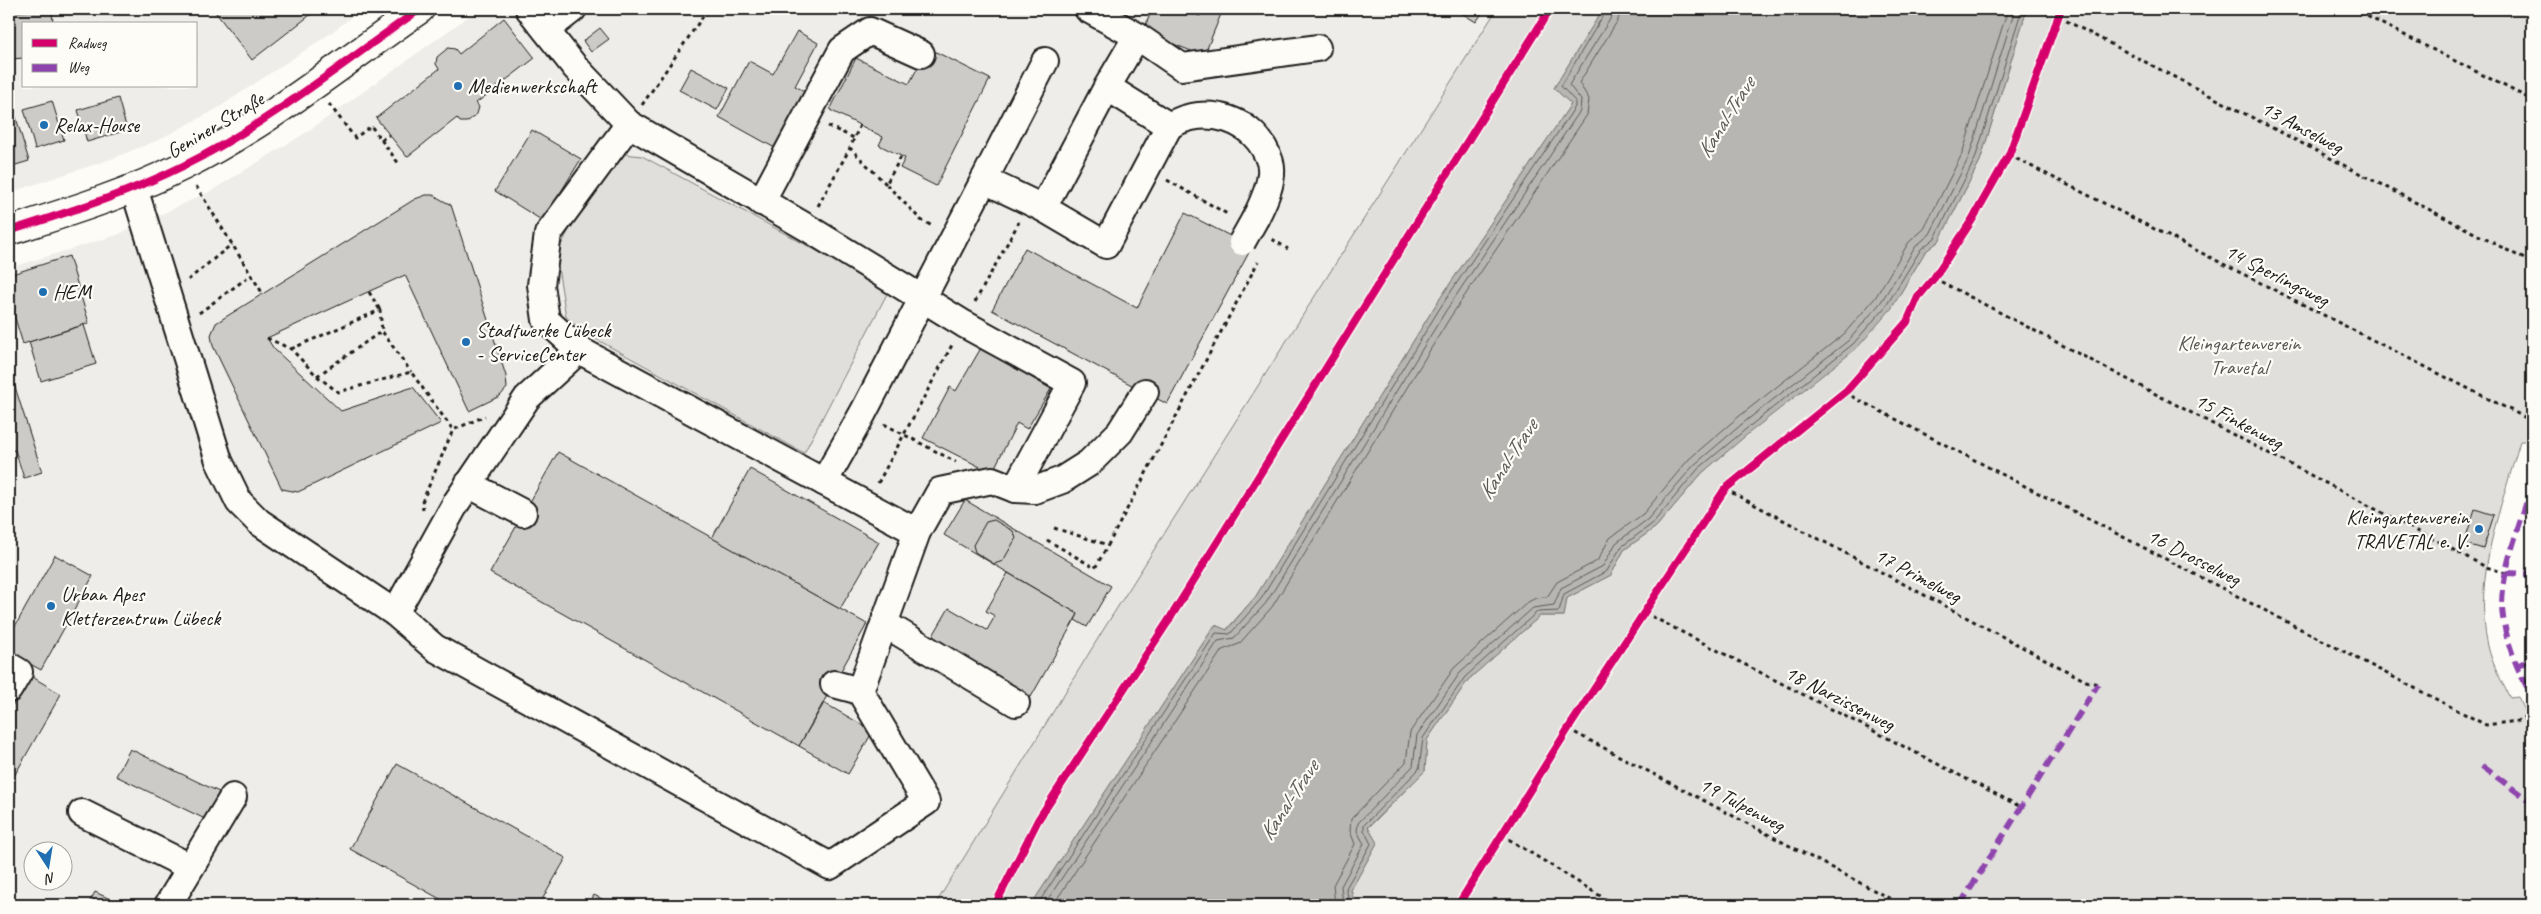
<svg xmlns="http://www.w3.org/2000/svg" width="2541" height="914" font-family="Caveat,sans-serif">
  <rect width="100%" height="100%" fill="#fdfcf7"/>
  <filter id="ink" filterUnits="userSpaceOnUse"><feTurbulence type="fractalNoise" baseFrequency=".02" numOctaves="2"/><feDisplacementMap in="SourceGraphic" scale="10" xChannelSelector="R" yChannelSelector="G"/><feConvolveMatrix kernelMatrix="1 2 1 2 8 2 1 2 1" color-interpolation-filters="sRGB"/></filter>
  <g filter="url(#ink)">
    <g fill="#eeede9" fill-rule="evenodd">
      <path d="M9 9H362L331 33 215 110 158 140 111 159 9 193ZM24 24H196V86H24Z"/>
      <path d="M479 9H1497L1105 627 935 905H9V268L117 235 211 191 307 132ZM32 852H62V882H32Z"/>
    </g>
    <g fill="#e0dfdb" stroke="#7e7e7c">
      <polygon points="1497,9 1603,9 1554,88 1571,104 1435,306 1256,596 1226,630 1215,625 1031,905 935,905 1105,627"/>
      <path d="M2027 9H2532V441H2520C2502 506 2472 577 2488 646 2492 664 2502 682 2510 698L2518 697 2532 723V905H1355L1351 890 1377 843 1368 828 1425 771 1427 740 1468 680 1540 616H1564L1567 598 1611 575 1624 550 1656 527 1702 473 1891 309 1925 252 1939 241 1980 161Z"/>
      <polygon points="625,154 642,156 889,290 804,453 585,333 566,317 556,255 587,195 616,157"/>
    </g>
    <polygon fill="#b7b6b2" stroke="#797876" points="1603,9 2027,9 1980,161 1939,241 1925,252 1891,309 1857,348 1749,433 1702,473 1656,527 1624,550 1611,575 1567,598 1564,616 1540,616 1468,680 1427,740 1425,771 1368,827 1377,843 1351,890 1355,905 1031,905 1215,625 1227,630 1256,596 1435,306 1571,104 1554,88"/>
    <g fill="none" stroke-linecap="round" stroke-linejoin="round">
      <g stroke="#5a5a58" stroke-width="1">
        <polyline points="1037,905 1216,633 1230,634 1261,599 1440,308 1575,107 1575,101 1561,86 1607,9"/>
        <polyline points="1044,905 1218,641 1234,638 1266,603 1445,312 1580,111 1581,100 1569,85 1612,16 1613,9"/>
        <polyline points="1053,905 1222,650 1239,644 1272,607 1451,316 1587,115 1589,99 1579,83 1618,20 1621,9"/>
        <polyline points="1335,905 1333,885 1355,844 1350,831 1351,819 1406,762 1410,732 1454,668 1528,602 1536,598 1547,597 1557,582 1597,561 1610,538 1643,514 1689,459 1737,418 1844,334 1875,298 1909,242 1924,229 1962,154 2008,9"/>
        <polyline points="1343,905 1341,886 1364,844 1357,831 1358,823 1413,766 1417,735 1460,673 1533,608 1554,605 1561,588 1603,566 1616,543 1648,519 1694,465 1742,424 1849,340 1881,302 1916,246 1930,234 1969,157 2015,9"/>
        <polyline points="1350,905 1346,888 1371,844 1364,830 1364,825 1419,769 1423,738 1465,677 1537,612 1559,611 1564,594 1607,571 1621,547 1652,524 1698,469 1746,429 1853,344 1886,306 1921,249 1935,238 1975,159 2022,9"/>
      </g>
    </g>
    <g fill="#cccbc8" stroke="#1c1c1c">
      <polygon points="52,9 53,24 24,24 24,58 12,59 12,12"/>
      <polygon points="213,9 318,9 252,60"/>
      <polygon points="1152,9 1181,9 1200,16 1203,9 1223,9 1204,56 1143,32"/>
      <polygon points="1455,9 1485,9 1476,22"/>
      <polygon points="504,18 535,58 476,103 479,107 477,114 467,122 460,122 457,118 407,157 376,118 439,69 436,64 437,57 448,48 455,49 459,54"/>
      <polygon points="600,28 609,39 591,52 583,41"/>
      <polygon points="797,31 818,43 795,86 806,92 775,148 719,117 749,61 773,74"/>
      <polygon points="928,48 990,79 936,186 900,168 905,158 879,145 883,137 830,110 856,58 909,84"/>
      <polygon points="691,68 729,88 717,110 679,90"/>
      <polygon points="9,94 29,161 9,167"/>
      <polygon points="118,98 127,130 87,142 78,110"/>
      <polygon points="52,101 64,140 35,149 24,109"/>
      <polygon points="532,130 581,159 543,221 495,191"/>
      <polygon points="426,195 433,195 451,205 506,376 507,388 500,396 469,411 405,275 267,338 274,349 341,411 413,387 441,423 298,492 282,489 213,346 211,335 216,323 415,199"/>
      <polygon points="1185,213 1252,247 1167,404 992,310 1025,248 1137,308"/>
      <polygon points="69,256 89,323 23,344 9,299 9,275"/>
      <polygon points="84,325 96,364 41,381 29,342"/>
      <polygon points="981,348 1051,389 1027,429 1017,423 992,473 923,438 950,387 956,391"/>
      <polygon points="9,368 42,472 24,478 15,450 9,452"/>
      <polygon points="558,452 867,624 799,746 490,573"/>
      <polygon points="750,469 879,542 840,609 712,538"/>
      <polygon points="965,500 1111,586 1087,627 1075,620 1078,614 944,535"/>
      <polygon points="2475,509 2494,515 2483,549 2464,543"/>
      <polygon points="994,520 1013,531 1016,538 1003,561 994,564 975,552 973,545 986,522"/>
      <polygon points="55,555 93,576 41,670 9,652 9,637"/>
      <polygon points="1008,573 1078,614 1031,697 931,639 949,608 987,630 995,616 986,611"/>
      <polygon points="29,675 61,694 9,785 9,711"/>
      <polygon points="824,703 873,731 848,774 799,746"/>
      <polygon points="130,749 219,792 205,819 116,776"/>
      <polygon points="397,764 566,858 539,905 451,905 350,849"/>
      <polygon points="95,892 123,905 88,905"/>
      <polygon points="594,895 614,905 588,905"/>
      <polygon points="318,898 330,905 313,905"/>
    </g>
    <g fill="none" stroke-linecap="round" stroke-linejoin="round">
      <g stroke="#1c1c1c" stroke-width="30">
        <g id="minor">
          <polyline points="529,9 575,67 629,124 806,227 964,324 1072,383 1015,489 992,480 940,491 917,532 824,482"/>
          <polyline points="1088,9 1137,36 1182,67 1317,48"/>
          <polyline points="546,30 573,9"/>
          <polyline points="1107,87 1169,126 1106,245 1043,208 1107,87 1137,36"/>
          <path d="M1169 126C1206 103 1257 119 1270 162 1275 179 1263 203 1256 217"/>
          <polyline points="134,188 219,461 239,502 259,522 395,613 435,648 830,866 926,802 860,691 834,684"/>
          <polyline points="761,202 842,50 870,31 921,54"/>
          <polyline points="1043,208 984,180 1045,61"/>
          <polyline points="579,350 824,482 863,413 984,180"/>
          <polyline points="468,484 523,513"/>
          <polyline points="1015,489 1035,490 1062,480 1089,463 1120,432 1145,392"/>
          <polyline points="395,613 456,503 527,398 579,350 546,320 541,285 548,234 629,124"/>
          <polyline points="885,624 1016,703"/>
          <polyline points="9,666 19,672 9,689"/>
          <polyline points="860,691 917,532"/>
          <polyline points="82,813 190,867"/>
          <polyline points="168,905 233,797"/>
        </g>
      </g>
      <g stroke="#1c1c1c" stroke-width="31">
        <path id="major" d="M9 231C68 212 127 194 183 166 266 125 344 62 420 9"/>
      </g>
      <g stroke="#1c1c1c" stroke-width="3" stroke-dasharray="4 4" stroke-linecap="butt">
        <polyline points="2353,9 2532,100"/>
        <polyline points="2059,17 2532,263"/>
        <polyline points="329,104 355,138 371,126 399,164"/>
        <polyline points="642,105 708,9"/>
        <polyline points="860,125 850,148 886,184"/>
        <polyline points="828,126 854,138"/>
        <polyline points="381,140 389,135"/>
        <polyline points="2009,155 2532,421"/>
        <polyline points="901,157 886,184 921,220 934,227"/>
        <polyline points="1167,180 1229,215"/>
        <polyline points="196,186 263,294"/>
        <polyline points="818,206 850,148"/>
        <polyline points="1272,239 1288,249"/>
        <polyline points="1934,278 2486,567 2506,573"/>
        <polyline points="188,280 232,244"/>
        <polyline points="369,292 380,310"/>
        <polyline points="975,302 1019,222"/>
        <polyline points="199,313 251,275"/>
        <polyline points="267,338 291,349 317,376 338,392 411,372 453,430 485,416"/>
        <polyline points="291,349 380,310 382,331"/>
        <polyline points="317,376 382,331 411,372"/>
        <polyline points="1847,390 1853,397 2486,725 2517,721 2532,713"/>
        <polyline points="884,424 956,462"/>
        <polyline points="878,483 952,345"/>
        <polyline points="1725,489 2086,681 2098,684"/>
        <polyline points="423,510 422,502 453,430"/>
        <polyline points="1054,528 1108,545 1258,262"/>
        <polyline points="1047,540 1095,568 1108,545"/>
        <polyline points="1645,613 2023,808"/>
        <polyline points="1568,729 1902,905"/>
        <polyline points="1502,835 1615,905"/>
      </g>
      <use href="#minor" stroke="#fdfcf7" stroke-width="26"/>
      <use href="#major" stroke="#fdfcf7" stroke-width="28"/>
      <g stroke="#1c1c1c" stroke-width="30" stroke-linecap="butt">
        <polyline id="minor-bridge" points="1242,242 1256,217"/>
      </g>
      <use href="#minor-bridge" stroke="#fdfcf7" stroke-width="26"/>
      <g stroke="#8e44ad" stroke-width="6" stroke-dasharray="12 6" stroke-linecap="butt">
        <path d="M2532 486C2521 522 2497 580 2503 617 2507 645 2518 671 2532 696"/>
        <polyline points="2506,573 2532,574"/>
        <polyline points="2516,666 2532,660"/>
        <polyline points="2482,766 2532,803"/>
        <polyline points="1960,905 2098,684"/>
      </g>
      <g stroke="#fdfcf7" stroke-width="11">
        <g id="cycleway">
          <path d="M9 231C68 212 127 194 183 166 266 125 344 62 420 9"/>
          <polyline points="995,905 1038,820 1167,623 1550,9"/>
          <polyline points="1458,905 1568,729 1725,489 1847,390 1907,322 1918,297 1934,278 1972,220 2009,155 2061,9"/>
        </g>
      </g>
      <use href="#cycleway" stroke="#d6006c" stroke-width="8"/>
    </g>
  </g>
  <g fill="#1f6fb2" stroke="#fdfcf7" stroke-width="2">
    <circle cx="458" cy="86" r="5"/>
    <circle cx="44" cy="125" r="5"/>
    <circle cx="43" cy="292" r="5"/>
    <circle cx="466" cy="342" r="5"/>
    <circle cx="2479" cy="529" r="5"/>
    <circle cx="51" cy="606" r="5"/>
  </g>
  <g text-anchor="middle" stroke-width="4.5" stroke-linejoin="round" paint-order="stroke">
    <g font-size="21" fill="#1c1c1c" stroke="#fdfcf7" text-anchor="start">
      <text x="468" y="93">Medienwerkschaft</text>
      <text x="54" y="132">Relax-House</text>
      <text x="53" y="299">HEM</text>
      <text x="476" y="337">Stadtwerke Lübeck<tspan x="476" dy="24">- ServiceCenter</tspan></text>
      <text x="2469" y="524" text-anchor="end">Kleingartenverein<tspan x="2469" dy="24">TRAVETAL e. V.</tspan></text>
      <text x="61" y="601">Urban Apes<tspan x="61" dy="24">Kletterzentrum Lübeck</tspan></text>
    </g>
    <g font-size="21" fill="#1c1c1c" stroke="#fdfcf7">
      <text transform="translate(215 125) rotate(-31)" y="7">Geniner Straße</text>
      <text transform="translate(2302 127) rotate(28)" y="7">13 Amselweg</text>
      <text transform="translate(2277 275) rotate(27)" y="7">14 Sperlingsweg</text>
      <text transform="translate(2239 421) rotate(28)" y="7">15 Finkenweg</text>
      <text transform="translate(2194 557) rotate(27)" y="7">16 Drosselweg</text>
      <text transform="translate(1918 575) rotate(28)" y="7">17 Primelweg</text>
      <text transform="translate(1840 698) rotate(27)" y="7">18 Narzissenweg</text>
      <text transform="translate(1742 804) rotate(28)" y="7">19 Tulpenweg</text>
    </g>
    <g font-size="21" fill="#575655" stroke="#fdfcf7">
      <text x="2239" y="350">Kleingartenverein<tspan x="2239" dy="24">Travetal</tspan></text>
    </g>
    <g font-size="22" font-style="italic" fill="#5a5a58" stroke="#fdfcf7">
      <text transform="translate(1725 117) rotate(-58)" y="8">Kanal-Trave</text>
      <text transform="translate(1507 459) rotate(-57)" y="8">Kanal-Trave</text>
      <text transform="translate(1288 800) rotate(-57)" y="8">Kanal-Trave</text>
    </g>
  </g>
  <rect width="2541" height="914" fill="none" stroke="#fdfcf7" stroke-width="30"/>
  <rect x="15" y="15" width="2511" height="884" fill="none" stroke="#1c1c1c" stroke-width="2" filter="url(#ink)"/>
  <rect x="22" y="22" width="175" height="65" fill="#fdfcf7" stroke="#a3a29f"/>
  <rect x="32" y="39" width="25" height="8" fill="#d6006c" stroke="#a3a29f"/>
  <text x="68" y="48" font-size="15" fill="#1c1c1c">Radweg</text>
  <rect x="32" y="64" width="25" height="8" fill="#8e44ad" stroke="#a3a29f"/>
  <text x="68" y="72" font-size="15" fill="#1c1c1c">Weg</text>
  <g transform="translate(48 866) rotate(168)"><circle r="24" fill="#fdfcf7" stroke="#a3a29f"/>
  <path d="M0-4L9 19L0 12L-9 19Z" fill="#1f6fb2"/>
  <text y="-8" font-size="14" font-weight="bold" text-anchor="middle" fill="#1c1c1c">N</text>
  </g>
</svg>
